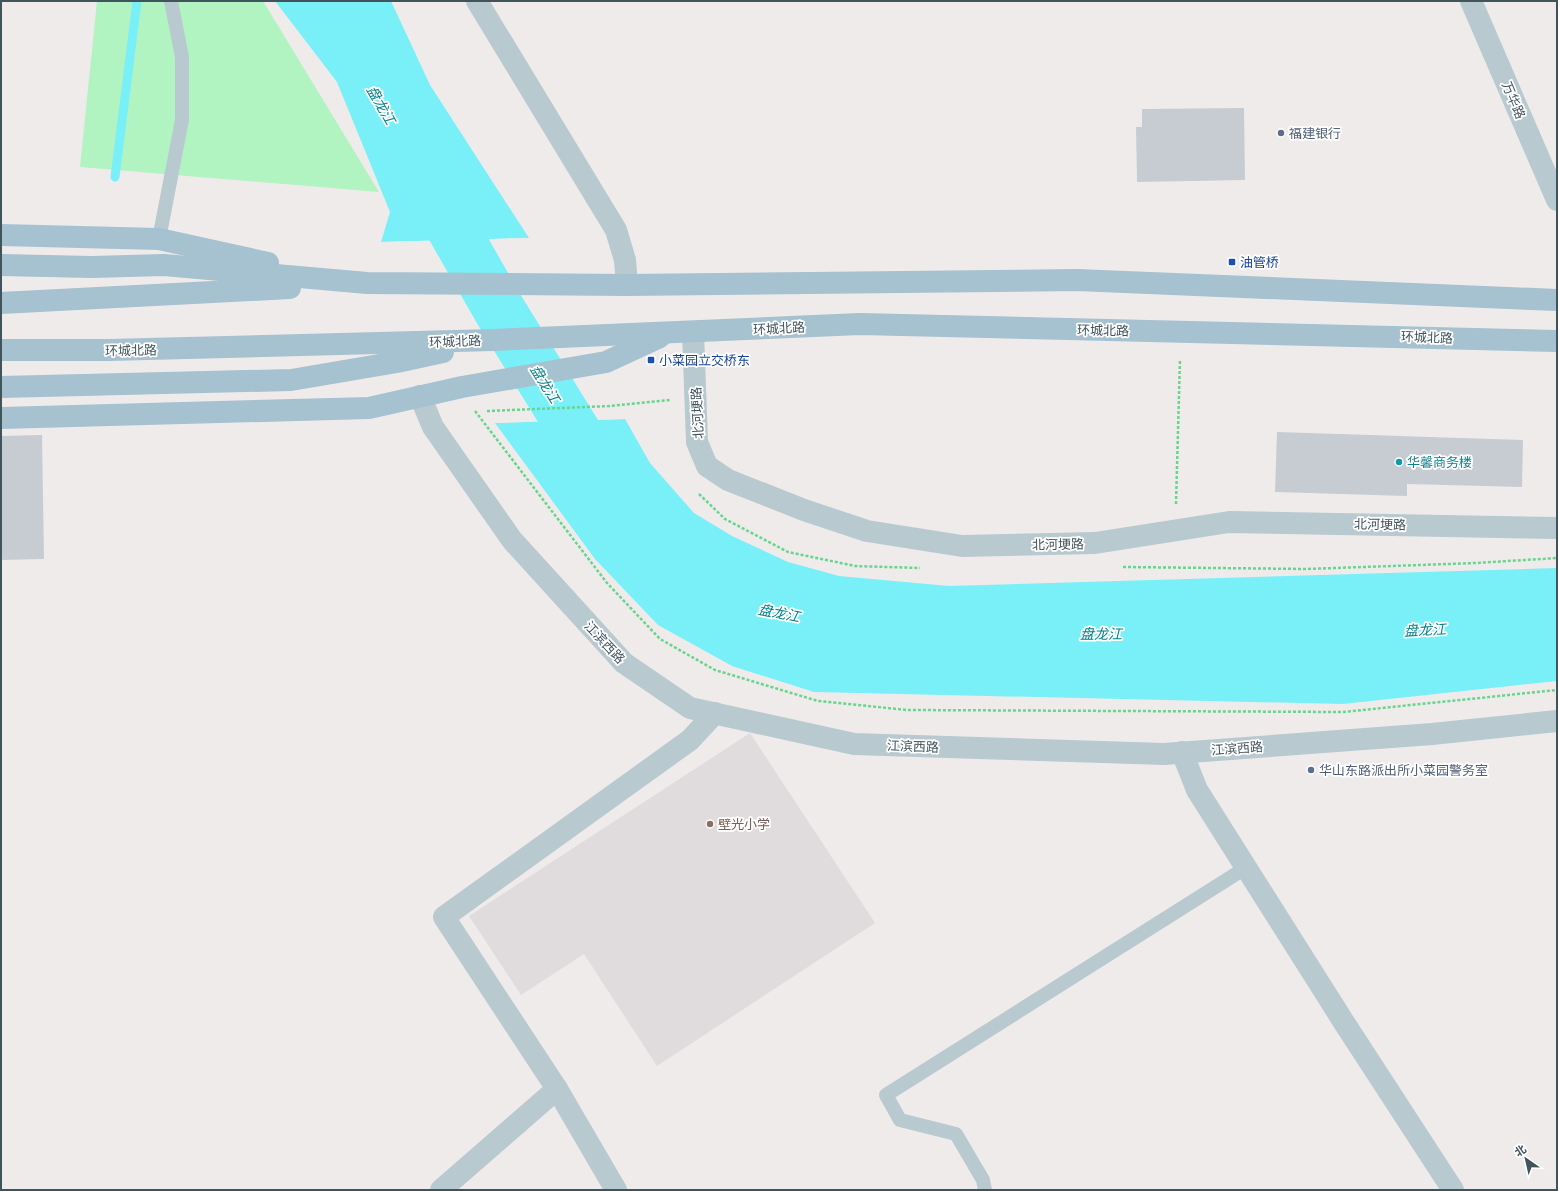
<svg xmlns="http://www.w3.org/2000/svg" width="1558" height="1191" font-family="'Exo 2','Noto Sans SC',sans-serif">
  <rect width="100%" height="100%" fill="#efebeb"/>
  <polygon fill="#e0dbdd" points="750,733 875,923 657,1066 584,954 521,995 469,916"/>
  <polygon fill="#b1f4c1" points="97,1 263,1 379,192 80,167"/>
  <g fill="#79f0f7">
    <polygon points="275,1 391,1 430,85 529,238 381,242 390,212 337,82"/>
    <polygon points="625,419 650,463 694,513 732,536 788,562 839,576 949,586 1557,568 1557,681 1343,704 814,692 732,666 658,625 595,559 495,423"/>
  </g>
  <g fill="#efebeb">
    <polygon points="529,238 530,240 382,244 381,242"/>
    <polygon points="624,417 625,419 495,423 494,421"/>
  </g>
  <g fill="none" stroke-linecap="round" stroke-linejoin="round">
    <polyline stroke="#79f0f7" stroke-width="9" points="115,177 137,1"/>
    <polyline stroke="#79f0f7" stroke-width="52" points="423,177 500,311 581,442 611,478"/>
  </g>
  <g fill="#c6ccd1">
    <polygon points="1244,108 1245,180 1137,182 1136,127 1142,127 1142,109"/>
    <polygon points="1277,432 1523,440 1522,487 1407,484 1407,496 1275,492"/>
    <polygon points="42,435 44,559 1,560 1,436"/>
  </g>
  <g fill="none" stroke-linecap="round" stroke-linejoin="round">
    <g stroke="#66d58d" stroke-width="2.5" stroke-dasharray="3 2" stroke-linecap="butt">
      <polyline points="475,411 607,583 660,639 715,670 818,701 907,710 1343,712 1557,690"/>
      <polyline points="487,411 610,406 670,400"/>
      <polyline points="699,494 725,519 788,552 855,566 920,568"/>
      <polyline points="1176,504 1180,359"/>
      <polyline points="1123,567 1307,569 1476,563 1557,558"/>
    </g>
    <g stroke="#b9c9d0" stroke-width="14">
      <polyline points="159,239 182,120 182,57 171,1"/>
      <polyline points="985,1190 983,1180 956,1134 900,1120 886,1095 1247,867"/>
    </g>
    <g stroke="#b9c9d0" stroke-width="22">
      <polyline points="477,1 616,230 625,260 627,285"/>
      <polyline points="693,332 697,442 707,466 728,480 804,510 867,531 962,546 1095,543 1229,522 1557,528"/>
      <polyline points="420,396 433,427 512,540 624,663 690,708 854,744 1164,754 1432,734 1557,721"/>
      <polyline points="1182,752 1197,790 1345,1024 1453,1190"/>
      <polyline points="441,1190 557,1089"/>
      <polyline points="616,1190 557,1089 444,917 690,740 715,713"/>
    </g>
    <polyline stroke="#b9c9d0" stroke-width="22" points="1471,1 1557,200"/>
    <g stroke="#a6c1cf" stroke-width="22">
      <polyline points="1,235 159,239 268,263"/>
      <polyline points="1,265 92,267 164,265 367,283 627,285 1077,280 1557,300"/>
      <polyline points="1,303 290,288"/>
      <polyline points="1,350 109,350 493,340 860,324 1557,341"/>
      <polyline points="1,387 291,380 397,362 443,352"/>
      <polyline points="1,418 369,408 462,387 606,362 660,337"/>
    </g>
  </g>
  <g fill="#5c6f8a" stroke="#fff" stroke-width="1.5">
    <circle cx="1281" cy="133" r="4"/>
    <circle cx="1311" cy="770" r="4"/>
  </g>
  <g fill="#1a4fb4" stroke="#fff" stroke-width="1.5">
    <rect x="1228" y="258" width="8" height="8" rx="2"/>
    <rect x="647" y="356" width="8" height="8" rx="2"/>
  </g>
  <circle fill="#0f9aa8" stroke="#fff" stroke-width="1.5" cx="1399" cy="462" r="4"/>
  <circle fill="#8d6e63" stroke="#fff" stroke-width="1.5" cx="710" cy="824" r="4"/>
  <g text-anchor="middle" stroke-width="3.5" stroke-linejoin="round" paint-order="stroke">
    <g font-size="13" fill="#41535b" stroke="#fff">
      <text transform="translate(1514 100) rotate(67)" y="5">万华路</text>
      <text transform="translate(779 328) rotate(-3)" y="5">环城北路</text>
      <text transform="translate(1103 330) rotate(1)" y="5">环城北路</text>
      <text transform="translate(1427 337) rotate(2)" y="5">环城北路</text>
      <text transform="translate(455 341) rotate(-2)" y="5">环城北路</text>
      <text transform="translate(131 350) rotate(-1)" y="5">环城北路</text>
      <text transform="translate(697 413) rotate(-93)" y="5">北河埂路</text>
      <text transform="translate(1380 524) rotate(1)" y="5">北河埂路</text>
      <text transform="translate(1058 544) rotate(-1)" y="5">北河埂路</text>
      <text transform="translate(605 642) rotate(47)" y="5">江滨西路</text>
      <text transform="translate(913 746) rotate(2)" y="5">江滨西路</text>
      <text transform="translate(1237 748) rotate(-4)" y="5">江滨西路</text>
    </g>
    <g font-size="13" fill="#4e5e75" stroke="#fff" text-anchor="start">
      <text x="1289" y="138">福建银行</text>
      <text x="1319" y="775">华山东路派出所小菜园警务室</text>
    </g>
    <g font-size="13" fill="#164399" stroke="#fff" text-anchor="start">
      <text x="1240" y="267">油管桥</text>
      <text x="659" y="365">小菜园立交桥东</text>
    </g>
    <g font-size="13" fill="#0d838f" stroke="#fff" text-anchor="start">
      <text x="1407" y="467">华馨商务楼</text>
    </g>
    <g font-size="13" fill="#785e54" stroke="#fff" text-anchor="start">
      <text x="718" y="829">壁光小学</text>
    </g>
    <g font-size="14" font-style="italic" fill="#048188" stroke="#fff">
      <text transform="translate(381 105) rotate(60)" y="5">盘龙江</text>
      <text transform="translate(545 384) rotate(58)" y="5">盘龙江</text>
      <text transform="translate(779 613) rotate(11)" y="5">盘龙江</text>
      <text transform="translate(1425 630) rotate(-3)" y="5">盘龙江</text>
      <text x="1101" y="639">盘龙江</text>
    </g>
  </g>
  <rect width="1558" height="1191" fill="none" stroke="#41535b" stroke-width="4"/>
  <g transform="translate(1526 1159) rotate(326)" stroke="#ffffff" stroke-width="3" paint-order="stroke">
  <path d="M0-3L7 15L0 10L-7 15Z" fill="#41535b"/>
  <text y="-6" font-size="11" font-weight="bold" text-anchor="middle" fill="#41535b">北</text>
  </g>
</svg>
